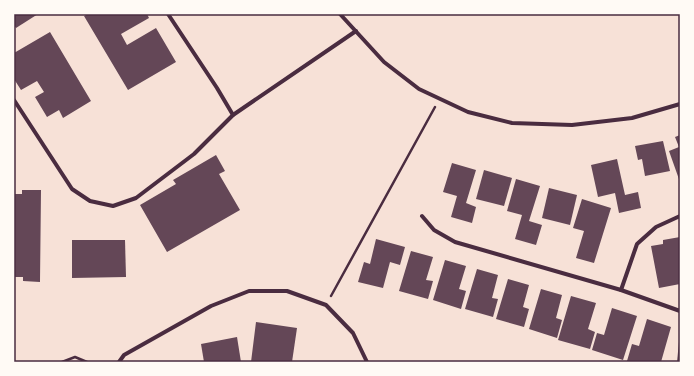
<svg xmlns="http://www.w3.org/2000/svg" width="694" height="376" font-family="'Golos Text',sans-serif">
  <rect width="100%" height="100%" fill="#f7e1d7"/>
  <g fill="#644757">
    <polygon points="14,14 38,14 16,28 14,25"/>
    <polygon points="88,14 147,14 149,18 121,34 127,45 156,28 176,62 128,90 84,16"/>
    <polygon points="50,32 91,101 63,118 59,110 47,117 35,97 44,92 37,81 21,90 14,79 14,53"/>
    <polygon points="680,135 680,182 669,151 679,147 675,137"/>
    <polygon points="663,141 670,171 645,176 642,159 638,160 635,146"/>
    <polygon points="216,155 225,171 219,174 240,210 167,252 140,205 176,184 173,180"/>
    <polygon points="617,159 625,195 638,192 641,208 619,213 615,193 598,197 591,165"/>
    <polygon points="452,163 476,170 466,203 476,207 472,223 451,217 457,196 443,192"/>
    <polygon points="484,170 512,178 504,206 476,199"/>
    <polygon points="516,179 540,186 529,221 542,225 536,245 515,239 522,215 507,211"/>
    <polygon points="549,188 577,195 570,225 542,218"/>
    <polygon points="22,190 41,190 40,282 23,281 23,277 14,277 14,194 22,194"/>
    <polygon points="582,199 611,208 594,263 576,258 584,231 573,228"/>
    <polygon points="680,237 680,284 659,288 651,246 663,244 663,240"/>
    <polygon points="376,239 405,247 400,265 390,262 383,288 358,282 364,262 370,264"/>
    <polygon points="72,240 125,240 126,277 72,278"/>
    <polygon points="411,251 433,257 426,280 433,281 428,299 399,291"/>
    <polygon points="445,260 466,266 459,289 466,291 461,309 433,300"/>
    <polygon points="477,269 498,275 492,298 498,299 493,317 465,309"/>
    <polygon points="508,279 529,285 523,307 529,309 524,327 496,319"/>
    <polygon points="541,289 562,295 556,318 562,320 557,338 529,329"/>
    <polygon points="571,296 596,303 588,329 595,332 590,349 558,340"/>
    <polygon points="612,308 637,316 623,360 592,350 597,333 604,335"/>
    <polygon points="647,319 671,327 661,362 627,361 632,344 639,346"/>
    <polygon points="256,322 297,328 292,362 251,362"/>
    <polygon points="237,337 241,362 204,362 201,344"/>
    <polygon points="679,342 680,342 680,362 677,362"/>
  </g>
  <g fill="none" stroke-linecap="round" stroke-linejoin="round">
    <g stroke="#4a2c40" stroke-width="2.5">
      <polyline points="331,296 435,107"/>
      <polyline points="62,362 75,357 87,362"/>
    </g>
    <g stroke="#4a2c40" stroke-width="4">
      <polyline points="168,14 217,88 233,115"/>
      <polyline points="340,14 384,62 419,89 468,112 512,123 572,125 632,118 680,104"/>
      <polyline points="14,100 72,189 90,201 113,206 136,198 194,154 233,115 356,31"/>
      <polyline points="422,216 434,230 455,242 621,290 680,311"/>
      <polyline points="621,290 637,244 656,227 680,216"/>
      <polyline points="119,362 124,355 211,306 249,291 287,291 326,305 353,333 367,362"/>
    </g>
  </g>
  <rect width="694" height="376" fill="none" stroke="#fffaf5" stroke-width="30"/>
  <rect x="15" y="15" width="664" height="346" fill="none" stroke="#4a2c40" stroke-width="1.5"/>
</svg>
